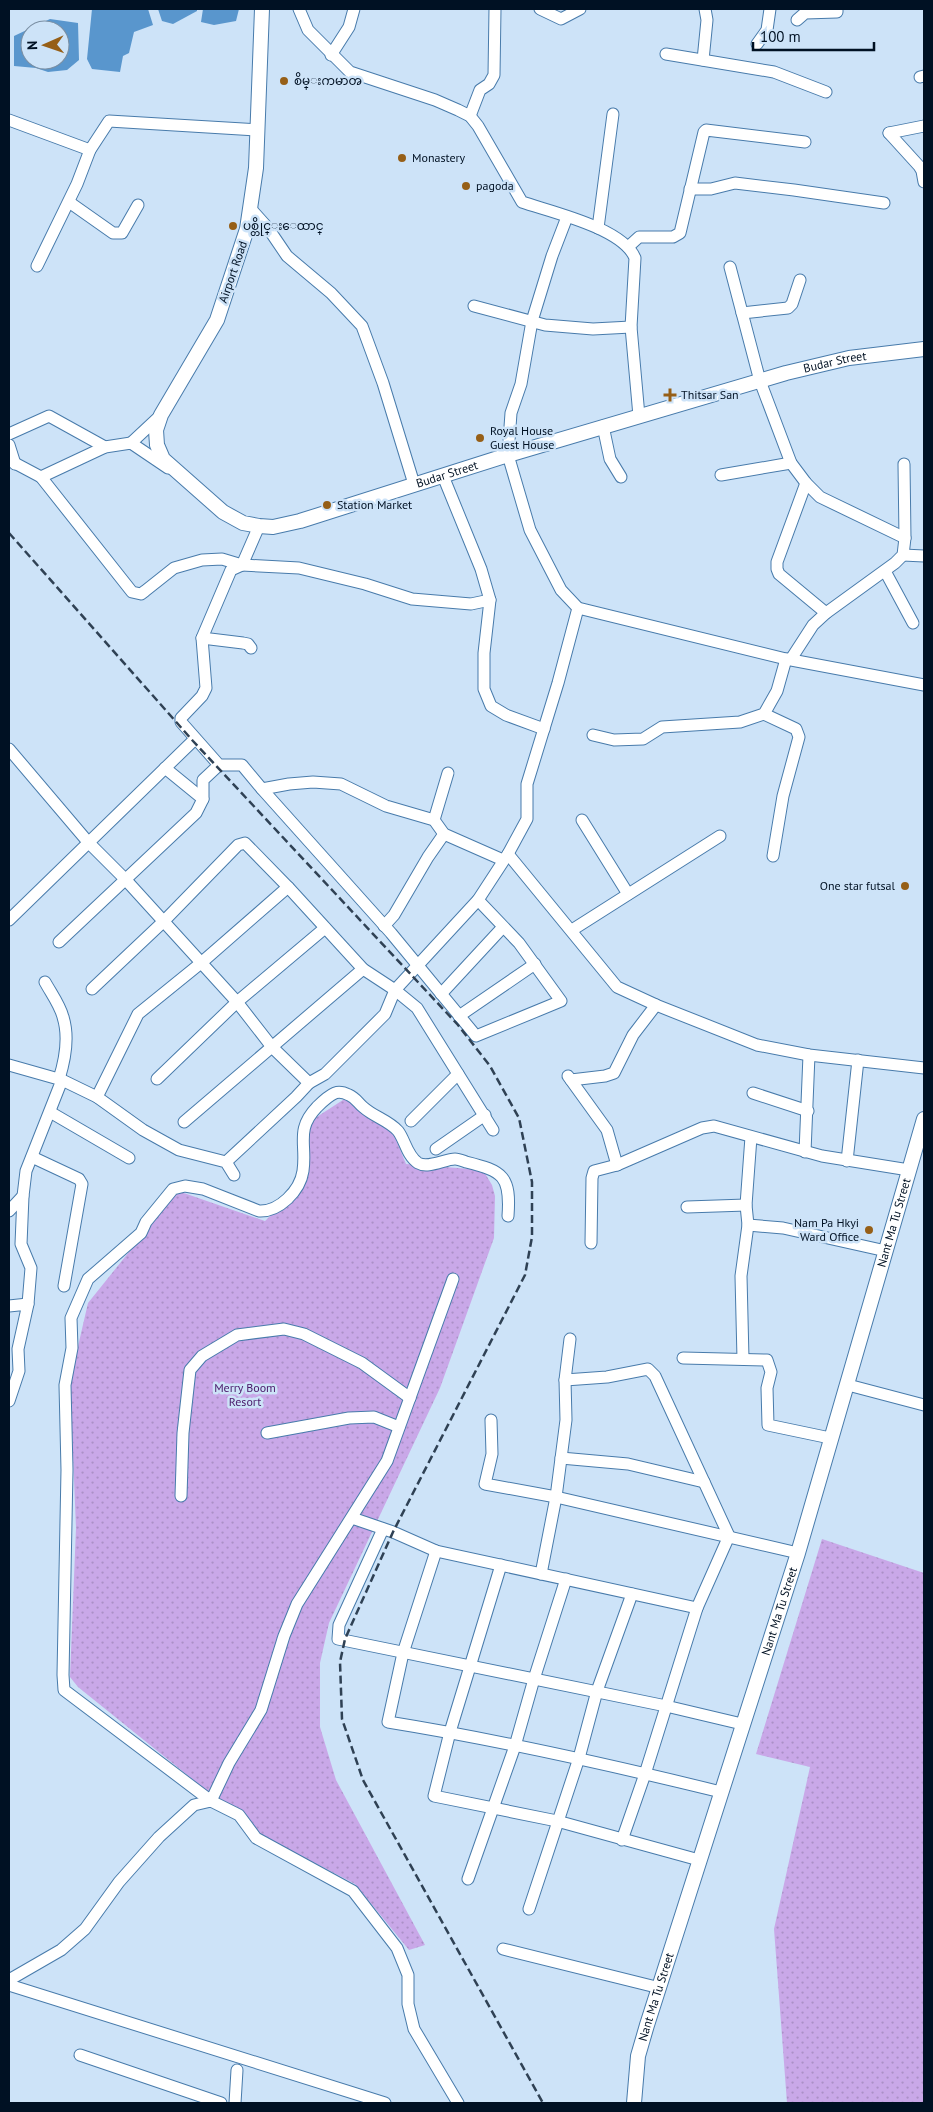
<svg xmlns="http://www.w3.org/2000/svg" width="933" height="2112" font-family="'PT Sans','Noto Sans Myanmar',sans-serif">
  <defs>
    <pattern id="grass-dots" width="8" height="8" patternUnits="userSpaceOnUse" patternTransform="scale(1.25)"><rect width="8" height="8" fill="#c9a8e8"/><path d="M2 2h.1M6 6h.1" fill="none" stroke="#ab90c7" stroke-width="1.8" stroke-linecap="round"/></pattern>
  </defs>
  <rect width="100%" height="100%" fill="#cde3f8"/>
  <g fill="url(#grass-dots)">
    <polygon points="346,1098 392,1130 406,1164 483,1170 492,1185 495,1196 494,1238 440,1388 329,1623 320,1663 320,1727 336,1780 425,1945 409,1950 355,1884 263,1836 78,1687 70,1677 76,1528 70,1381 88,1303 178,1191 265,1221 293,1194 309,1122"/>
    <polygon points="822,1539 924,1573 924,2103 787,2103 774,1929 810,1767 756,1754"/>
  </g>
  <g fill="#5996cd" fill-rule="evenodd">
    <polygon points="92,9 148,9 153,25 134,32 129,53 123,56 120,72 92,69 87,59"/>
    <polygon points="158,9 197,9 197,11 173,24 162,21"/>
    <polygon points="203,9 239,9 236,21 214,25 201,22"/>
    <path d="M50 19 78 23 79 60 67 70 48 72 36 68 14 66V36ZM30 30H60V60H30Z"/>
  </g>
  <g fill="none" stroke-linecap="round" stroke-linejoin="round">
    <g stroke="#487bab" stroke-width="13">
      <g id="minor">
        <path d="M299 9 308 30 350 72 435 100 458 110 470 116 478 126 522 202C551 212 623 228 635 258L631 327 639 416"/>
        <polyline points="540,9 561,19 580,9"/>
        <polyline points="797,20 805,13 837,12 837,9"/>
        <polyline points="757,44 767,30 770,9"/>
        <polyline points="666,54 774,72 826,92"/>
        <polyline points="331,55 349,27 354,9"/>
        <polyline points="703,60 707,20 705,9"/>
        <polyline points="920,77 924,76"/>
        <polyline points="470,116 480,90 489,84 494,75 495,9"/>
        <polyline points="9,120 90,150"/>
        <polyline points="889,133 919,166 922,171 924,182"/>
        <polyline points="889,133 924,126"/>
        <polyline points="690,189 711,189 735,183 794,190 884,203"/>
        <polyline points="69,202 113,233 122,233 138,205"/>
        <polyline points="250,208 268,228 287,256 331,293 362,326 383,383 414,484"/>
        <polyline points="567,217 552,256 532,321 521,384 511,413 508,455 530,530 561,590 578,608 786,659 924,685"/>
        <polyline points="598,228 613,114"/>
        <polyline points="628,247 639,237 673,237 680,233 704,132 706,130 805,142"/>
        <polyline points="37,266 77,184 90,150 109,121 258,130"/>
        <polyline points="730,267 760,381 791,463 806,483 820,497 905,538"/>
        <polyline points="474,306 545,325 593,329 631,327"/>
        <polyline points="742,313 788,308 792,304 800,280"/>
        <polyline points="603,426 610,459 621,477"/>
        <polyline points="9,434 49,416 105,447"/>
        <polyline points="131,443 161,415"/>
        <polyline points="9,445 15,464"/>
        <polyline points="9,460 41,477 105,447 131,443 168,468"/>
        <polyline points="721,475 791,463"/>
        <polyline points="443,476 481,569 490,600 484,653 484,689 491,706 506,715 544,729"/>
        <polyline points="41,477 132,592 141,594 145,591 174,568 202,560 222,559 242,565 299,568 365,584 412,599 471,604 490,600"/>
        <polyline points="806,483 777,562 777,569 779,574 826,613"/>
        <polyline points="259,526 242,565 231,570 202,638 206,688 202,696 181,718 181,722 219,765 242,765 262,789 289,784 313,782 341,784 386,806 434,820 444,834 503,860"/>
        <polyline points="903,555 924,556"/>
        <polyline points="885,571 913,623"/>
        <polyline points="202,638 243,643 248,644 251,648"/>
        <polyline points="791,659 813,625 826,613 895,563 903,555 905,538 904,464"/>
        <polyline points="764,714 796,729 799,737 783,796 773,856"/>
        <polyline points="593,735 614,740 643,739 662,727 740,722 764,714 777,691 786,659"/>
        <polyline points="9,749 88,842 125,879 237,1002 272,1047 309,1083 325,1074 385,1014 395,990 478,900 508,854 527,819 527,784 558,683 578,608"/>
        <polyline points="165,768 203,799"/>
        <polyline points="262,789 391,933 476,1036 561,1001 519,943 478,900"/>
        <polyline points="434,820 448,773"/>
        <polyline points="582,820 628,894"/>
        <polyline points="508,854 617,987 656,1005 757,1045 809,1055 924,1068"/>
        <polyline points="9,920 195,739"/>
        <polyline points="384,926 394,915 428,857 444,834"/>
        <polyline points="572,930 720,836"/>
        <polyline points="59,942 196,813 203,799 203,780 219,765"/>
        <path d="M45 982C51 993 60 1005 63 1017 69 1036 65 1060 59 1079"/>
        <polyline points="92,989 163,922 238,845 245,843 288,887 363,969 395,990 417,1008 493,1130"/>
        <polyline points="441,994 503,927"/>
        <polyline points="459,1016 535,964"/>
        <polyline points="9,1065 62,1080 26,1171 23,1196 21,1244 31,1268 28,1304"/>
        <polyline points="568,1076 607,1130 617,1165"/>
        <polyline points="157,1079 237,1002 325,928"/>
        <polyline points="62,1080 97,1097 143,1130 179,1150 226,1162 234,1175"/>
        <polyline points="571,1080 605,1076 614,1073 633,1035 656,1005"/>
        <polyline points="753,1093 808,1111"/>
        <polyline points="97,1097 138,1014 201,963 288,887"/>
        <polyline points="50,1112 129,1158"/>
        <polyline points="411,1121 458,1074"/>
        <polyline points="184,1122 363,969"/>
        <polyline points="436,1149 485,1115"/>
        <polyline points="805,1152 809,1055"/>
        <polyline points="32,1157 79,1179 82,1184 64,1286"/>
        <polyline points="847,1161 858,1060"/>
        <polyline points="226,1162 296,1097 309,1083"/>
        <polyline points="687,1207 746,1205"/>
        <polyline points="9,1211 23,1196"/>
        <polyline points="748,1225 783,1228 886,1251"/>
        <polyline points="591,1243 592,1178 594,1171 617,1165 702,1128 714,1126 822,1156 909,1170"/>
        <path d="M453 1279 387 1461 297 1604 284 1636 261 1710 229 1763 211 1801 64 1690 63 1675 67 1470 65 1385 72 1348 71 1318 88 1279 141 1233 146 1222 173 1189 185 1186 203 1189 259 1211C279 1212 300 1191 303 1171 307 1144 295 1130 317 1107 323 1101 328 1096 335 1093 340 1091 345 1093 349 1095 356 1098 358 1103 363 1107 374 1117 388 1120 398 1131 405 1140 407 1156 418 1163 428 1169 445 1159 455 1159 459 1159 463 1161 466 1162 503 1171 511 1176 508 1216"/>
        <polyline points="9,1306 28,1304 18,1349 19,1371 9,1401"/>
        <polyline points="683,1358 767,1360 771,1372 767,1388 768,1425 830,1438"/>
        <polyline points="743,1359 741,1276 748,1225 746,1205 751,1137"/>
        <polyline points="565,1380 607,1377 648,1369 655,1376 729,1536 697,1608 645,1774 622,1840"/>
        <polyline points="848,1385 924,1405"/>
        <polyline points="491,1420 492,1454 485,1484 556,1497 798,1553"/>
        <polyline points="267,1433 349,1418 374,1417 399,1427"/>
        <polyline points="561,1458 628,1464 704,1482"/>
        <polyline points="181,1496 183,1433 190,1370 202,1356 237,1335 284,1329 304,1334 362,1363 410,1398"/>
        <polyline points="352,1518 393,1532 436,1551 697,1608"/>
        <polyline points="383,1529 339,1625 338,1639 666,1706 742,1724"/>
        <path d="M436 1551 403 1653 388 1722C500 1740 611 1765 721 1792"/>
        <polyline points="501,1565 450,1732 434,1796 557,1821 699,1860"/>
        <polyline points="541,1574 556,1497 566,1420 565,1380 570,1339"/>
        <polyline points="468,1879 515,1746 534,1679 566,1579"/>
        <polyline points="529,1909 579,1758 597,1691 632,1594"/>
        <polyline points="503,1949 660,1988"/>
        <polyline points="9,1980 61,1950 85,1929 119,1882 159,1837 194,1805 211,1801 239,1815 256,1838 353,1891 397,1948 408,1975 408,2004 414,2029 458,2103"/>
        <polyline points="9,1985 385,2103"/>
        <polyline points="80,2055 221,2103"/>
        <polyline points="235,2103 237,2070"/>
      </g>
    </g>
    <g stroke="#487bab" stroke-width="16">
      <g id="major">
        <path id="s1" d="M262 9 256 168 247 229 217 320 161 415 156 430 157 445 163 459 223 512 243 523 259 526 273 527 300 521 508 455 786 373 849 358 924 349"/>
        <path id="s2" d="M634 2103 638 2056 647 2025 798 1553 924 1119"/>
      </g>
    </g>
    <use href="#minor" stroke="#fff" stroke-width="11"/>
    <use href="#major" stroke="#fff" stroke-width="14"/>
    <polyline stroke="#2f4154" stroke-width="2.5" stroke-dasharray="8 4" stroke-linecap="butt" points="9,533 193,741 458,1025 490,1066 519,1118 532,1182 532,1237 525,1275 393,1532 345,1639 340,1662 342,1719 363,1780 543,2103"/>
  </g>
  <g fill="#965f17" stroke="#cde3f8" stroke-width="2">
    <circle cx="284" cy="81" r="5"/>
    <circle cx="402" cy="158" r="5"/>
    <circle cx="466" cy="186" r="5"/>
    <circle cx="233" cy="226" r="5"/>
    <path d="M667.5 387.5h5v5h5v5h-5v5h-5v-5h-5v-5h5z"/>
    <circle cx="480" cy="438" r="5"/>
    <circle cx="327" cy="505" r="5"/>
    <circle cx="905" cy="886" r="5"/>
    <circle cx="869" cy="1230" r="5"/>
  </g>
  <g text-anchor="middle" stroke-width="5" stroke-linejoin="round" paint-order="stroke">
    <g font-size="12" fill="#001123" stroke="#cde3f8" text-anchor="start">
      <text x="294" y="85">စိမ္းကမာၻ</text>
      <text x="412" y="162">Monastery</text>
      <text x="476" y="190">pagoda</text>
      <text x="243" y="230">ပစ္တိုင္းေထာင္</text>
      <text x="681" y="399">Thitsar San</text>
      <text x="490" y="435">Royal House<tspan x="490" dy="14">Guest House</tspan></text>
      <text x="337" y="509">Station Market</text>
      <text x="895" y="890" text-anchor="end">One star futsal</text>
      <text x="859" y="1227" text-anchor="end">Nam Pa Hkyi<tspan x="859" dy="14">Ward Office</tspan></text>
    </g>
    <g font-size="12" fill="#001123" stroke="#cde3f8">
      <text transform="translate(233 272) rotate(-71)" y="4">Airport Road</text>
      <text dy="4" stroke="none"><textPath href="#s1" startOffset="1192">Budar Street</textPath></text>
      <text dy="4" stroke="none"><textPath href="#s1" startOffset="788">Budar Street</textPath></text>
      <text dy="4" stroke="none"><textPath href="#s2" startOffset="919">Nant Ma Tu Street</textPath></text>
      <text dy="4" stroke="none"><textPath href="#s2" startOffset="514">Nant Ma Tu Street</textPath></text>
      <text dy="4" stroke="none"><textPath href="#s2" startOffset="109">Nant Ma Tu Street</textPath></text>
    </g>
    <g font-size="12" fill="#491869" stroke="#cde3f8">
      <text x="245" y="1392">Merry Boom<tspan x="245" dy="14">Resort</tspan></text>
    </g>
  </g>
  <rect width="933" height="2112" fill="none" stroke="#001123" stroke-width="20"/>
  <g transform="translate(45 45) rotate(268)"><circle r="24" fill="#cde3f8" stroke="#7b8fa3"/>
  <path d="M0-4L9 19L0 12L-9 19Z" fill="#965f17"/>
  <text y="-8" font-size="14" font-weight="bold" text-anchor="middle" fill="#001123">N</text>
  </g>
  <path d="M753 42v8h121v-8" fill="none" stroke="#001123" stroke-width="2.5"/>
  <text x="760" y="42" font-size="15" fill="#001123" stroke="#cde3f8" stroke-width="4" paint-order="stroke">100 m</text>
</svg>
